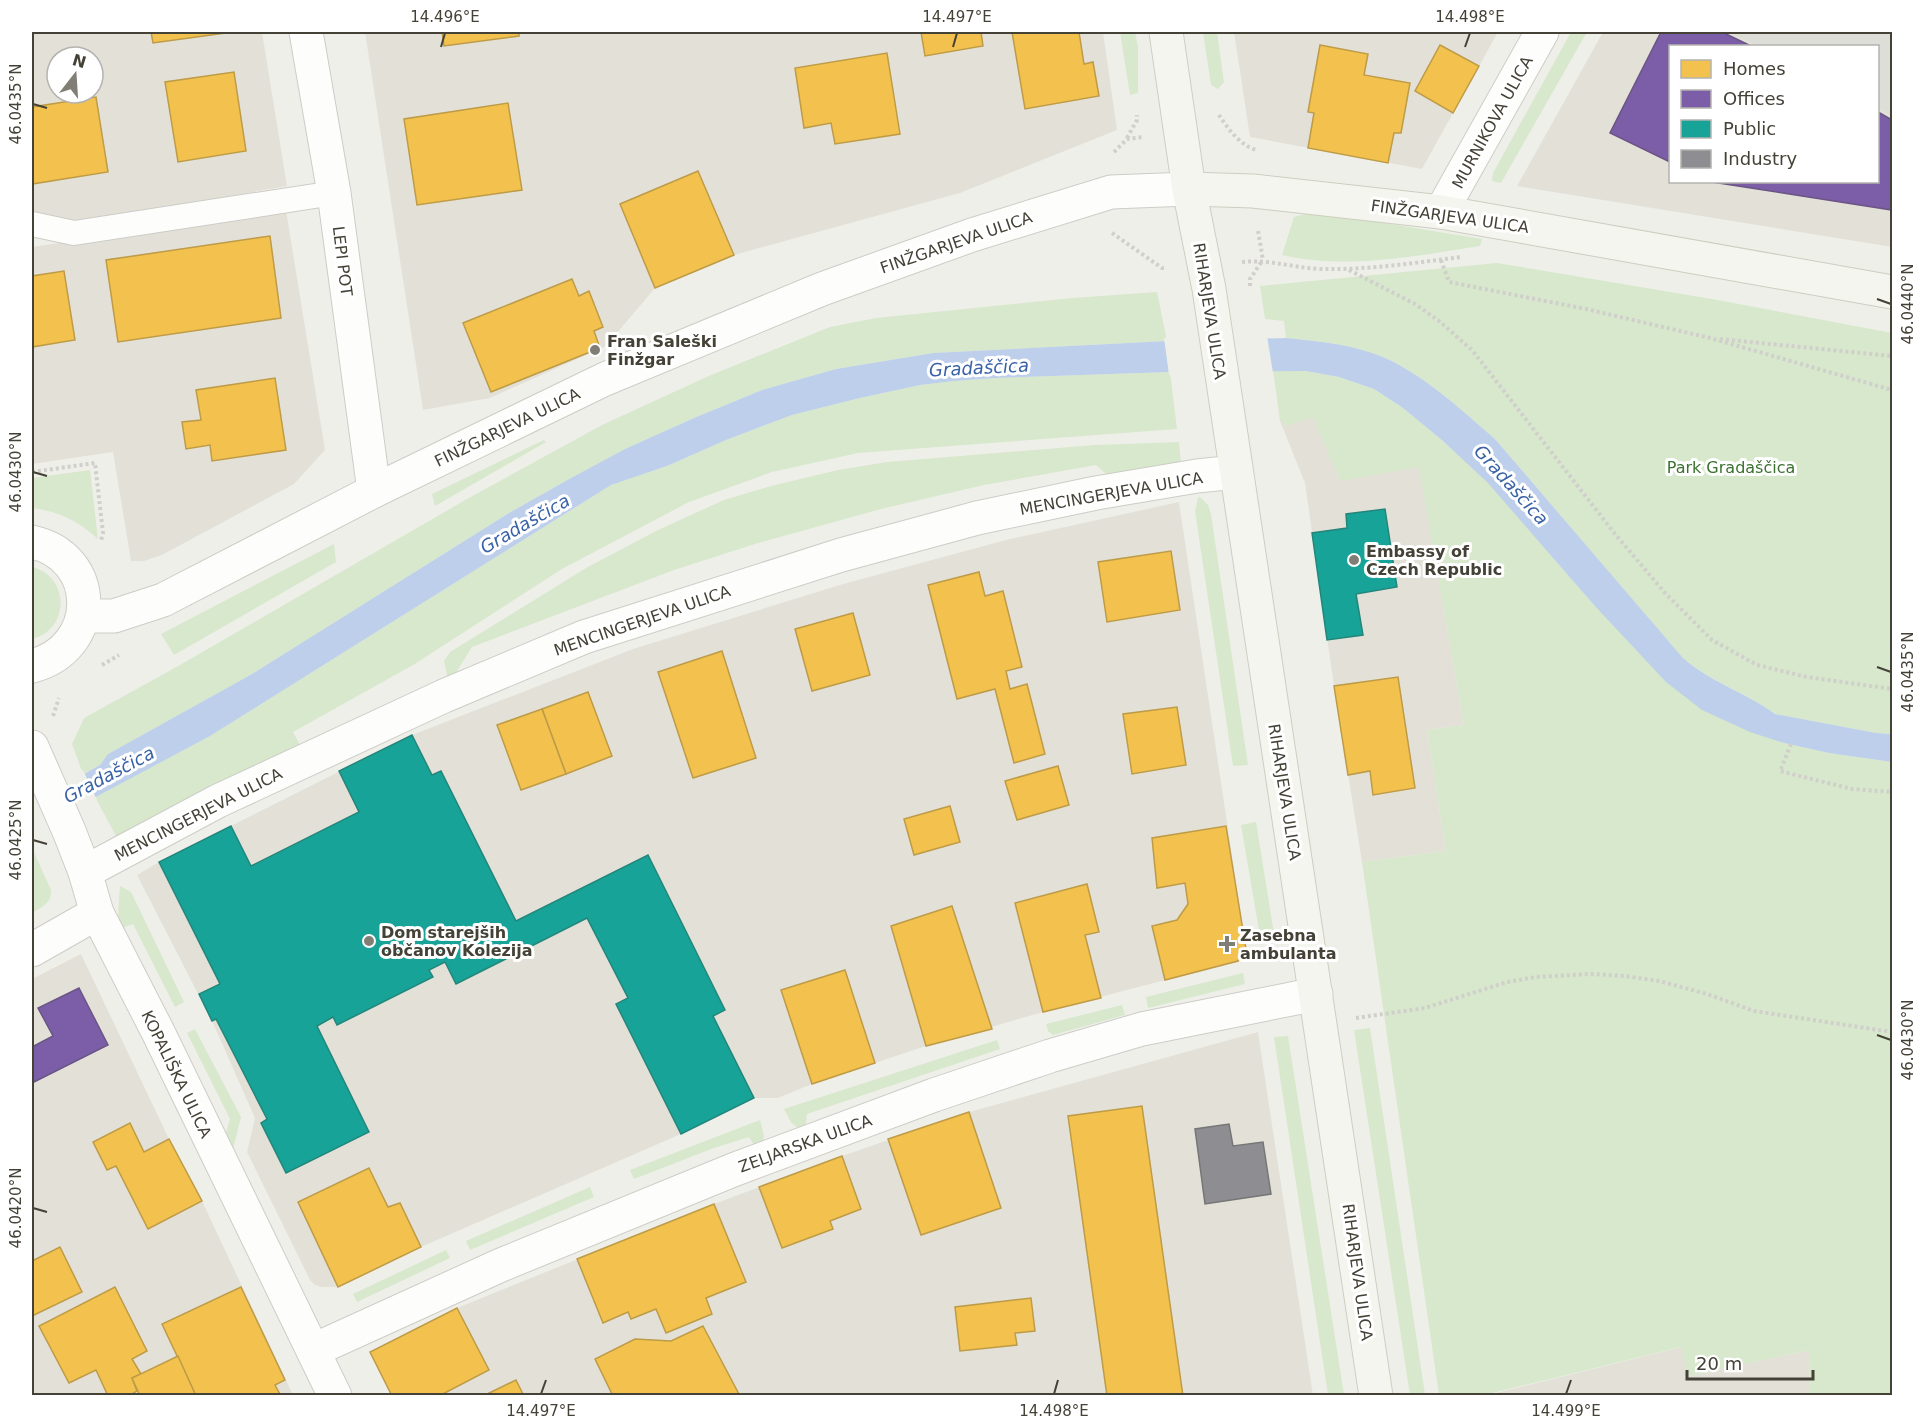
<svg xmlns="http://www.w3.org/2000/svg" width="1924" height="1427" font-family="'DejaVu Sans',sans-serif">
  <rect width="100%" height="100%" fill="#efefea"/>
  <g fill="#e3e1d7" fill-rule="evenodd">
    <path d="M32 32H262L287 186 86 221 32 216ZM57 57H93V93H57Z"/>
    <polygon points="365,32 1103,32 1117,130 960,193 734,255 655,288 606,346 490,398 423,410"/>
    <polygon points="1234,32 1498,32 1422,169 1250,137"/>
    <path d="M1603 32H1892V247L1517 186ZM1670 46H1878V182H1670Z"/>
    <polygon points="286,210 325,450 294,484 162,555 144,561 131,561 113,452 32,464 32,247"/>
    <polygon points="1313,416 1340,481 1419,466 1464,725 1427,730 1446,851 1362,862 1334,686 1305,483 1280,421 1283,420 1285,426"/>
    <polygon points="1179,502 1246,949 1238,961 1043,1012 926,1046 812,1084 778,1098 754,1098 681,1134 421,1247 338,1287 321,1287 315,1285 310,1280 247,1152 255,1118 212,1021 137,875 159,862 412,735 633,649 843,584 1006,540"/>
    <polygon points="81,954 169,1139 202,1201 293,1395 32,1396 32,979"/>
    <polygon points="1258,1032 1313,1395 392,1396 370,1352 457,1308 714,1204 842,1156 969,1112"/>
    <polygon points="1682,1347 1688,1376 1810,1350 1809,1395 1484,1396"/>
  </g>
  <g fill="#d7e8cc">
    <polygon points="1120,32 1135,32 1138,47 1138,93 1130,95"/>
    <polygon points="1203,32 1217,32 1224,82 1218,89 1211,85"/>
    <polygon points="1571,32 1587,32 1501,183 1492,181 1493,173"/>
    <path d="M1309 213 1329 214 1482 239 1480 246C1415 256 1347 270 1282 255L1294 217Z"/>
    <path d="M1497 263 1712 299 1892 333V734L1876 733 1775 714C1745 692 1713 683 1683 658L1495 439C1459 408 1415 366 1369 352 1342 343 1314 341 1286 338L1284 321 1265 319 1260 286Z"/>
    <polygon points="1157,292 1167,341 933,353 836,369 762,390 694,418 625,449 571,478 509,513 252,674 108,754 100,765 83,774 72,744 84,718 180,665 467,499 602,425 711,375 830,327 876,318 1073,298"/>
    <polygon points="1273,370 1306,371 1339,377 1374,389 1403,408 1443,441 1489,483 1594,605 1784,743 1829,753 1892,762 1892,1395 1809,1395 1810,1350 1688,1376 1681,1347 1484,1395 1439,1395 1362,862 1446,851 1427,730 1464,725 1419,467 1340,481 1313,417 1285,426 1283,421 1280,421"/>
    <polygon points="1170,372 1177,429 858,453 772,472 689,502 562,569 413,665 293,732 301,747 116,836 95,797 210,736 611,485 667,466 726,440 792,415 860,398 920,385 954,381 996,378"/>
    <polygon points="544,440 546,442 435,506 432,494"/>
    <polygon points="1179,442 1181,463 1112,479 1096,465 984,485 881,509 758,543 674,570 472,647 455,674 448,679 444,661 450,652 586,568 658,530 724,500 771,486 838,470 887,462 1095,445"/>
    <path d="M90 470 98 539C77 520 60 512 32 508V478Z"/>
    <polygon points="1200,497 1208,505 1211,514 1248,765 1233,766 1195,511 1198,498"/>
    <polygon points="334,544 336,562 174,655 161,634"/>
    <path d="M32 567C70 576 70 630 32 639Z"/>
    <polygon points="1256,822 1275,940 1261,942 1241,825"/>
    <path d="M32 848 51 890C52 903 42 907 32 913Z"/>
    <polygon points="120,886 131,892 184,1002 175,1007 133,924 122,928 118,916"/>
    <polygon points="1243,973 1245,984 1148,1008 1146,997"/>
    <polygon points="1122,1005 1125,1015 1053,1035 1048,1031 1046,1024"/>
    <polygon points="1370,1028 1425,1395 1410,1395 1354,1030"/>
    <polygon points="195,1029 241,1117 233,1149 225,1136 230,1119 187,1033"/>
    <polygon points="1288,1036 1344,1395 1328,1395 1274,1037"/>
    <polygon points="997,1040 1000,1049 807,1114 806,1125 798,1128 791,1122 784,1109"/>
    <polygon points="760,1120 764,1136 763,1141 754,1145 749,1137 714,1148 634,1179 630,1170"/>
    <polygon points="590,1187 594,1197 470,1250 466,1241"/>
    <polygon points="446,1250 450,1258 357,1302 353,1294"/>
  </g>
  <polygon fill="#deded9" points="1729,32 1892,32 1892,116 1878,108 1878,46 1758,46"/>
  <path fill="#bdcfea" d="M1286 338C1314 341 1342 343 1369 352 1415 366 1459 408 1495 439L1683 658C1712 683 1745 692 1775 714L1876 733 1892 734V762L1829 753 1784 743 1750 732 1702 710 1666 682 1594 605 1488 483 1443 441 1403 408 1374 389 1339 377 1306 371 1170 372 996 378 954 381 920 385 860 398 792 415 726 440 667 466 611 485 210 736 32 831V803L100 765 108 754 252 674 509 513 571 478 625 449 694 418 762 390 836 369 933 353 1167 341Z"/>
  <g fill="#efefea">
    <polygon points="1267,336 1273,373 1169,375 1164,338"/>
    <polygon points="83,770 97,800 32,834 32,799"/>
  </g>
  <g fill="#f2c14e" stroke="#be9b47" stroke-width="1.5">
    <polygon points="151,32 225,32 226,33 153,43"/>
    <polygon points="442,32 519,32 519,36 444,46"/>
    <polygon points="921,32 981,32 983,46 925,56"/>
    <polygon points="1012,32 1079,32 1084,64 1093,62 1099,96 1025,109"/>
    <polygon points="1320,45 1368,54 1364,75 1410,83 1401,133 1394,133 1388,163 1308,148 1314,113 1308,112"/>
    <polygon points="1440,45 1479,66 1453,113 1415,91"/>
    <polygon points="887,53 900,134 835,144 831,123 804,128 795,68"/>
    <polygon points="234,72 246,151 178,162 165,82"/>
    <polygon points="96,97 108,172 32,184 32,107"/>
    <polygon points="508,103 522,190 417,205 404,119"/>
    <polygon points="698,171 734,255 655,288 620,204"/>
    <polygon points="270,236 281,318 118,342 106,260"/>
    <polygon points="64,271 75,340 32,347 32,276"/>
    <polygon points="572,279 579,296 589,291 603,327 594,331 600,348 491,392 463,323"/>
    <polygon points="275,378 286,450 212,461 210,445 186,449 182,422 201,420 196,390"/>
    <polygon points="1171,551 1180,610 1107,622 1098,562"/>
    <polygon points="979,572 985,596 1003,591 1022,667 1006,671 1010,689 1027,684 1045,754 1014,763 995,689 957,699 928,585"/>
    <polygon points="853,613 870,675 812,691 795,629"/>
    <polygon points="722,651 756,758 693,778 658,672"/>
    <polygon points="1398,677 1415,788 1373,795 1370,771 1348,775 1334,686"/>
    <polygon points="588,692 612,756 566,774 542,709"/>
    <polygon points="1177,707 1186,765 1132,774 1123,714"/>
    <polygon points="542,709 566,774 521,790 497,725"/>
    <polygon points="1058,766 1069,805 1017,820 1005,781"/>
    <polygon points="950,806 960,842 914,855 904,819"/>
    <polygon points="1226,826 1246,949 1238,961 1165,980 1152,926 1177,920 1188,904 1185,883 1157,888 1152,838"/>
    <polygon points="1087,884 1099,932 1085,935 1101,998 1043,1012 1015,903"/>
    <polygon points="952,906 992,1029 926,1046 891,926"/>
    <polygon points="845,970 875,1063 812,1084 781,990"/>
    <polygon points="1142,1106 1183,1396 1107,1396 1068,1116"/>
    <polygon points="969,1112 1001,1208 921,1235 888,1139"/>
    <polygon points="130,1123 144,1152 169,1139 202,1201 148,1229 116,1166 107,1170 93,1142"/>
    <polygon points="842,1156 861,1209 830,1221 833,1229 782,1248 759,1187"/>
    <polygon points="369,1168 388,1207 400,1203 421,1247 338,1287 298,1202"/>
    <polygon points="714,1204 746,1282 706,1298 712,1314 666,1333 656,1309 631,1319 628,1312 603,1323 577,1259"/>
    <polygon points="60,1247 82,1292 32,1316 32,1261"/>
    <polygon points="115,1287 147,1351 132,1359 141,1374 132,1378 137,1391 129,1396 108,1396 96,1370 69,1383 39,1326"/>
    <polygon points="241,1287 285,1380 275,1385 281,1396 196,1396 162,1324"/>
    <polygon points="1031,1298 1035,1331 1015,1333 1017,1345 960,1351 955,1307"/>
    <polygon points="457,1308 489,1370 439,1396 392,1396 370,1352"/>
    <polygon points="703,1326 740,1396 613,1396 595,1359 635,1339 671,1341"/>
    <polygon points="178,1356 196,1396 140,1396 132,1378"/>
    <polygon points="516,1380 524,1396 483,1396"/>
  </g>
  <g fill="#7b5ea7" stroke="#6a5585" stroke-width="1.5">
    <polygon points="1661,32 1722,32 1751,46 1670,46 1670,162 1610,133"/>
    <polygon points="1878,112 1892,120 1892,210 1712,182 1878,182"/>
    <polygon points="79,988 108,1045 32,1083 32,1047 53,1036 38,1008"/>
  </g>
  <g fill="#17a398" stroke="#24867b" stroke-width="1.5">
    <polygon points="1385,509 1397,587 1356,594 1363,635 1327,640 1312,533 1347,528 1346,514"/>
    <polygon points="412,735 432,775 441,771 516,921 648,855 725,1010 713,1016 754,1098 681,1134 616,1004 628,998 587,918 456,984 445,962 429,970 433,977 337,1025 333,1017 317,1026 369,1132 286,1173 261,1123 267,1119 216,1019 212,1021 199,994 220,984 159,862 231,826 251,866 359,812 339,771"/>
  </g>
  <polygon fill="#8d8d92" stroke="#777676" stroke-width="1.5" points="1229,1124 1233,1146 1263,1142 1271,1194 1205,1204 1195,1129"/>
  <g fill="none" stroke-linecap="round" stroke-linejoin="round">
    <g stroke="#cdccc7" stroke-width="26">
      <polyline id="lane" points="32,224 74,233 334,193"/>
    </g>
    <g stroke="#cdccc7" stroke-width="35">
      <g id="street">
        <polyline points="306,32 334,193 374,491"/>
        <polyline points="1441,212 1542,32"/>
        <path d="M32 542C101 557 101 648 32 666"/>
        <polyline points="83,616 114,616 163,600 374,491 605,379 822,289 972,235 1111,192 1189,189"/>
        <polyline points="32,747 69,831 85,872 97,913 158,1032 335,1396"/>
        <polyline points="85,872 218,801 444,696 584,637 841,555 977,518 1096,493 1197,476 1236,472"/>
        <polyline points="32,950 97,913"/>
        <polyline points="314,1350 501,1265 733,1170 934,1095 1050,1056 1142,1029 1316,994"/>
      </g>
    </g>
    <g stroke="#cecdc1" stroke-width="35">
      <g id="secondary">
        <polyline points="1166,32 1189,189 1209,289 1376,1396"/>
        <polyline points="1189,189 1253,191 1441,212 1892,292"/>
      </g>
    </g>
    <g stroke="#d0cfcb" stroke-width="4" stroke-dasharray="3 3" stroke-linecap="butt">
      <path d="M1219 115C1228 129 1240 145 1256 150"/>
      <polyline points="1127,138 1137,120 1137,115"/>
      <polyline points="1114,152 1127,139 1143,137"/>
      <polyline points="1258,231 1263,260"/>
      <polyline points="1112,233 1162,268 1166,268"/>
      <polyline points="1441,260 1449,282 1586,309 1710,338 1892,390"/>
      <path d="M1242 262C1271 259 1292 268 1321 269 1367 270 1414 263 1461 257"/>
      <polyline points="1349,270 1415,304 1439,321 1472,350 1615,534 1665,593 1712,640 1757,665 1807,677 1892,689"/>
      <polyline points="1250,286 1250,279 1262,261"/>
      <polyline points="1720,339 1892,356"/>
      <polyline points="32,472 95,463 103,533 101,541"/>
      <polyline points="102,665 119,655"/>
      <polyline points="53,716 59,698"/>
      <polyline points="1791,744 1780,771 1852,789 1892,792"/>
      <polyline points="1356,1018 1425,1008 1507,982 1536,977 1591,974 1625,976 1659,981 1707,994 1754,1011 1892,1032"/>
    </g>
    <use href="#lane" stroke="#fdfdfc" stroke-width="24"/>
    <use href="#street" stroke="#fdfdfc" stroke-width="33"/>
    <use href="#secondary" stroke="#f5f5ef" stroke-width="33"/>
  </g>
  <path fill="none" stroke="#444136" stroke-width="2" d="M441 47 445 33M953 47 957 33M1465 47 1470 33M33 104 47 108M1877 299 1891 304M33 472 47 476M1877 667 1891 672M33 840 47 844M1877 1035 1891 1040M33 1208 47 1212M541 1394 546 1380M1054 1394 1058 1380M1566 1394 1571 1380"/>
  <g fill="#807e75" stroke="#fff" stroke-width="2">
    <circle cx="595" cy="350" r="6"/>
    <circle cx="1354" cy="560" r="6"/>
    <circle cx="369" cy="941" r="6"/>
    <path d="M1224 935h6v6h6v6h-6v6h-6v-6h-6v-6h6z"/>
  </g>
  <g text-anchor="middle" stroke-width="6" stroke-linejoin="round" paint-order="stroke">
    <g font-size="16" fill="#444136" stroke="#fff">
      <text transform="translate(1492 122) rotate(-61)" y="6">MURNIKOVA ULICA</text>
      <text transform="translate(1450 216) rotate(8)" y="6">FINŽGARJEVA ULICA</text>
      <text transform="translate(956 242) rotate(-19)" y="6">FINŽGARJEVA ULICA</text>
      <text transform="translate(343 261) rotate(83)" y="6">LEPI POT</text>
      <text transform="translate(1210 311) rotate(81)" y="6">RIHARJEVA ULICA</text>
      <text transform="translate(507 427) rotate(-26)" y="6">FINŽGARJEVA ULICA</text>
      <text transform="translate(1111 493) rotate(-10)" y="6">MENCINGERJEVA ULICA</text>
      <text transform="translate(642 620) rotate(-19)" y="6">MENCINGERJEVA ULICA</text>
      <text transform="translate(1285 792) rotate(81)" y="6">RIHARJEVA ULICA</text>
      <text transform="translate(198 814) rotate(-27)" y="6">MENCINGERJEVA ULICA</text>
      <text transform="translate(177 1074) rotate(64)" y="6">KOPALIŠKA ULICA</text>
      <text transform="translate(805 1143) rotate(-20)" y="6">ZELJARSKA ULICA</text>
      <text transform="translate(1358 1272) rotate(82)" y="6">RIHARJEVA ULICA</text>
    </g>
    <g font-size="16" font-weight="bold" fill="#444136" stroke="#fff" text-anchor="start">
      <text x="607" y="347">Fran Saleški<tspan x="607" dy="18">Finžgar</tspan></text>
      <text x="1366" y="557">Embassy of<tspan x="1366" dy="18">Czech Republic</tspan></text>
      <text x="381" y="938">Dom starejših<tspan x="381" dy="18">občanov Kolezija</tspan></text>
      <text x="1240" y="941">Zasebna<tspan x="1240" dy="18">ambulanta</tspan></text>
    </g>
    <g font-size="16" fill="#3b712f" stroke="#fff">
      <text x="1731" y="473">Park Gradaščica</text>
    </g>
    <g font-size="18" font-style="italic" fill="#3962a6" stroke="#fff">
      <text transform="translate(979 368) rotate(-3)" y="6">Gradaščica</text>
      <text transform="translate(1511 485) rotate(48)" y="6">Gradaščica</text>
      <text transform="translate(525 524) rotate(-30)" y="6">Gradaščica</text>
      <text transform="translate(109 775) rotate(-28)" y="6">Gradaščica</text>
    </g>
  </g>
  <rect width="1924" height="1427" fill="none" stroke="#ffffff" stroke-width="66"/>
  <rect x="1669" y="45" width="210" height="138" fill="#ffffff" stroke="#b4b3af" stroke-width="1.5"/>
  <rect x="1681" y="60" width="30" height="18" fill="#f2c14e" stroke="#b4b3af" stroke-width="1.5"/>
  <text x="1723" y="75" font-size="18" fill="#444136">Homes</text>
  <rect x="1681" y="90" width="30" height="18" fill="#7b5ea7" stroke="#b4b3af" stroke-width="1.5"/>
  <text x="1723" y="105" font-size="18" fill="#444136">Offices</text>
  <rect x="1681" y="120" width="30" height="18" fill="#17a398" stroke="#b4b3af" stroke-width="1.5"/>
  <text x="1723" y="135" font-size="18" fill="#444136">Public</text>
  <rect x="1681" y="150" width="30" height="18" fill="#8d8d92" stroke="#b4b3af" stroke-width="1.5"/>
  <text x="1723" y="165" font-size="18" fill="#444136">Industry</text>
  <g transform="translate(75 75) rotate(17)"><circle r="28" fill="#ffffff" stroke="#b4b3af" stroke-width="1.5"/>
  <path d="M0-4.5L10 22L0 15L-10 22Z" fill="#807e75"/>
  <text y="-9" font-size="16" font-weight="bold" text-anchor="middle" fill="#444136">N</text>
  </g>
  <path d="M1687 1370v9h126v-9" fill="none" stroke="#444136" stroke-width="3"/>
  <text x="1696" y="1370" font-size="18" fill="#444136" stroke="#ffffff" stroke-width="4.5" paint-order="stroke">20 m</text>
  <rect x="33" y="33" width="1858" height="1361" fill="none" stroke="#444136" stroke-width="2"/>
  <g font-size="15" text-anchor="middle" fill="#444136">
    <text x="445" y="22">14.496°E</text>
    <text x="957" y="22">14.497°E</text>
    <text x="1470" y="22">14.498°E</text>
    <text transform="translate(16 104) rotate(-90)" y="5">46.0435°N</text>
    <text transform="translate(1908 304) rotate(-90)" y="5">46.0440°N</text>
    <text transform="translate(16 472) rotate(-90)" y="5">46.0430°N</text>
    <text transform="translate(1908 672) rotate(-90)" y="5">46.0435°N</text>
    <text transform="translate(16 840) rotate(-90)" y="5">46.0425°N</text>
    <text transform="translate(1908 1040) rotate(-90)" y="5">46.0430°N</text>
    <text transform="translate(16 1208) rotate(-90)" y="5">46.0420°N</text>
    <text x="541" y="1416">14.497°E</text>
    <text x="1054" y="1416">14.498°E</text>
    <text x="1566" y="1416">14.499°E</text>
  </g>
</svg>
